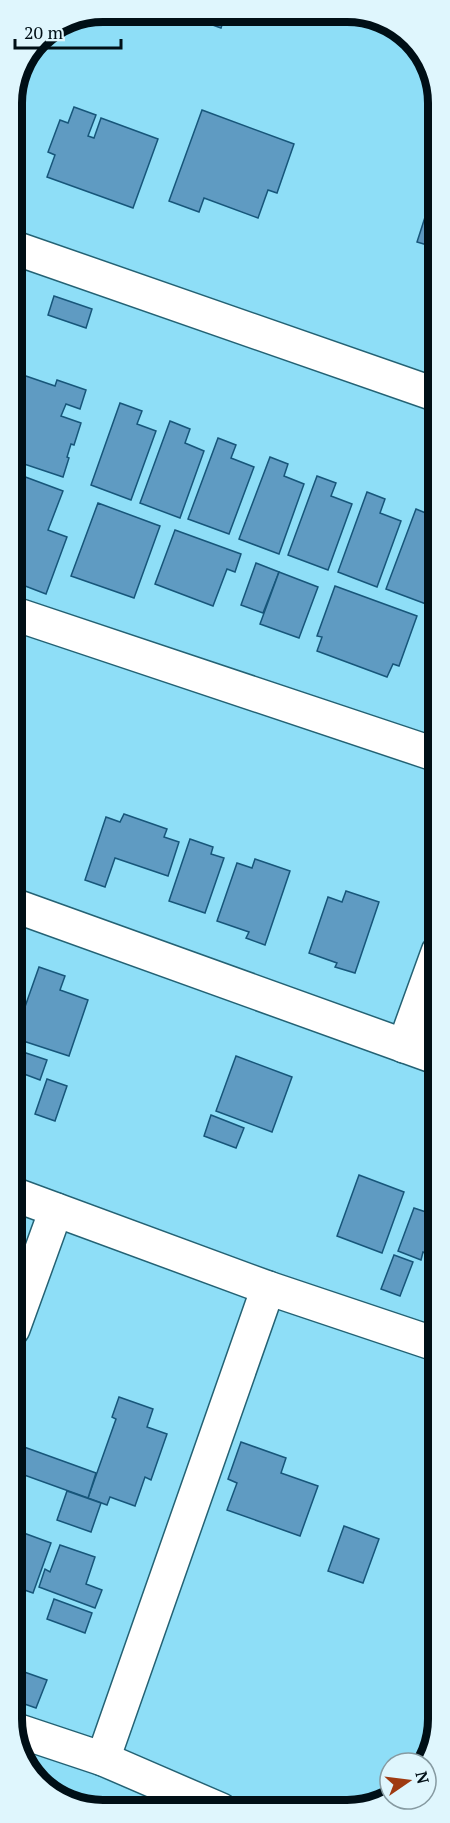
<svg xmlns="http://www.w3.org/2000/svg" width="450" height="1823" font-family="'PT Serif',serif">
  <rect width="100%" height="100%" fill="#8edef7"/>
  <g fill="#5f9bc2" stroke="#17567a" stroke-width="1.5">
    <polygon points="179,13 226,13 221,28"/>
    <polygon points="74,107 96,115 88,136 94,138 101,118 158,139 133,208 47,177 55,155 48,152 60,120 68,123"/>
    <polygon points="202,110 294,144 277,193 268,190 258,218 204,198 199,212 169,201"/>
    <polygon points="437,180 437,248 417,242"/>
    <polygon points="54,296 92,309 86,328 48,315"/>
    <polygon points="23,375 55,386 57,380 86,390 80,409 66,404 61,416 81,423 74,445 71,444 67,457 69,458 63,477 12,460 12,407"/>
    <polygon points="120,403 142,411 137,424 156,431 131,500 91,485"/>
    <polygon points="170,421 190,429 185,443 204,451 180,518 140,503"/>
    <polygon points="218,438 236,445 231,458 254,467 229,534 188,519"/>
    <polygon points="270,457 288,464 284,476 304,484 279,554 239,539"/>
    <polygon points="12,472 63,491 48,530 67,537 46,594 12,581"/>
    <polygon points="317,476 336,483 331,496 352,504 328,570 288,555"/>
    <polygon points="367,492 385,499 380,513 401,521 377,587 338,572"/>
    <polygon points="98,503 160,526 134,598 71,576"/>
    <polygon points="416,509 433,516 428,532 437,535 437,573 426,604 386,589"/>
    <polygon points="175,530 241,554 235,572 227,569 213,606 155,584"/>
    <polygon points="256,563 279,572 263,613 241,605"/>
    <polygon points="279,572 318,587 299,638 260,624"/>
    <polygon points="335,586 417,616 399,666 393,664 387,677 317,651 322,637 317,636"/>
    <polygon points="124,814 167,829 164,837 179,842 168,876 115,858 105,887 85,880 106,817 120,822"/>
    <polygon points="190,839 213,847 211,854 224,858 205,913 169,901"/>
    <polygon points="255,859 290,871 265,945 246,938 249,932 217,921 237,863 252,868"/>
    <polygon points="346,891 379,902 355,973 335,967 337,963 309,953 328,897 342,902"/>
    <polygon points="39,967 65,976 60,990 88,1000 69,1056 14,1038"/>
    <polygon points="23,1052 47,1060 40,1080 16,1071"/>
    <polygon points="236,1056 292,1077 272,1132 216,1111"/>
    <polygon points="47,1079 67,1086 55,1121 35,1114"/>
    <polygon points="211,1115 244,1128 236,1148 204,1136"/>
    <polygon points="359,1175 404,1192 382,1253 337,1236"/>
    <polygon points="414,1208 438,1216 438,1257 423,1252 421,1260 398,1251"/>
    <polygon points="394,1255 413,1262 400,1296 381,1289"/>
    <polygon points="119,1397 153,1409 147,1427 167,1434 151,1480 145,1477 135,1506 110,1497 107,1505 88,1498 116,1419 112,1417"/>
    <polygon points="241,1442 286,1458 281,1473 318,1486 300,1536 227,1510 237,1483 228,1479"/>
    <polygon points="13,1443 96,1473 88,1498 13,1471"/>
    <polygon points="67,1491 101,1503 91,1532 57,1520"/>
    <polygon points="344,1526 379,1539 363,1583 328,1571"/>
    <polygon points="21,1532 51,1543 33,1593 13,1586 13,1557"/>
    <polygon points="60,1545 95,1557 86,1584 102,1590 95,1608 39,1587 45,1569 50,1572"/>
    <polygon points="54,1599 92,1613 85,1633 47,1619"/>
    <polygon points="13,1668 47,1680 36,1708 13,1700"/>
  </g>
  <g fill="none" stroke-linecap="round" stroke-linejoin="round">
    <g stroke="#246274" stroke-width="36">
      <g id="street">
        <polyline points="12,247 437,395"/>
        <polyline points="12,613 437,755"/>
        <polyline points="13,905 438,1058"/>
        <polyline points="404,1046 438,952"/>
        <polyline points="13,1194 268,1288 438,1345"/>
        <polyline points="13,1329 56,1210"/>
        <polyline points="13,1729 103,1759 221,1810"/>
        <polyline points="103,1759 268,1288"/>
      </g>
    </g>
    <use href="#street" stroke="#fff" stroke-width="33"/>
  </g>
  <path d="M0 0H450V1823H0ZM103 22H347A81 81 0 0 1 428 103V1719A81 81 0 0 1 347 1800H103A81 81 0 0 1 22 1719V103A81 81 0 0 1 103 22Z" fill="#dff6fd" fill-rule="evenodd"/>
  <path fill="none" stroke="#000f16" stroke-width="8" d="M103 22H347A81 81 0 0 1 428 103V1719A81 81 0 0 1 347 1800H103A81 81 0 0 1 22 1719V103A81 81 0 0 1 103 22Z"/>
  <g transform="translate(408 1781) rotate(76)"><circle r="28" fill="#dff6fd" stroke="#869aa1" stroke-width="1.5"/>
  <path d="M0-4.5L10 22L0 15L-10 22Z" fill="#9f3a11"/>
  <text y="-9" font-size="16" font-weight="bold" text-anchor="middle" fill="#000f16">N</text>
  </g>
  <path d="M15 39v9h106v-9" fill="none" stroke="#000f16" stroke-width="3"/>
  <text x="24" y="39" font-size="18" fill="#000f16" stroke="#dff6fd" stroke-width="4.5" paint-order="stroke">20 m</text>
</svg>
